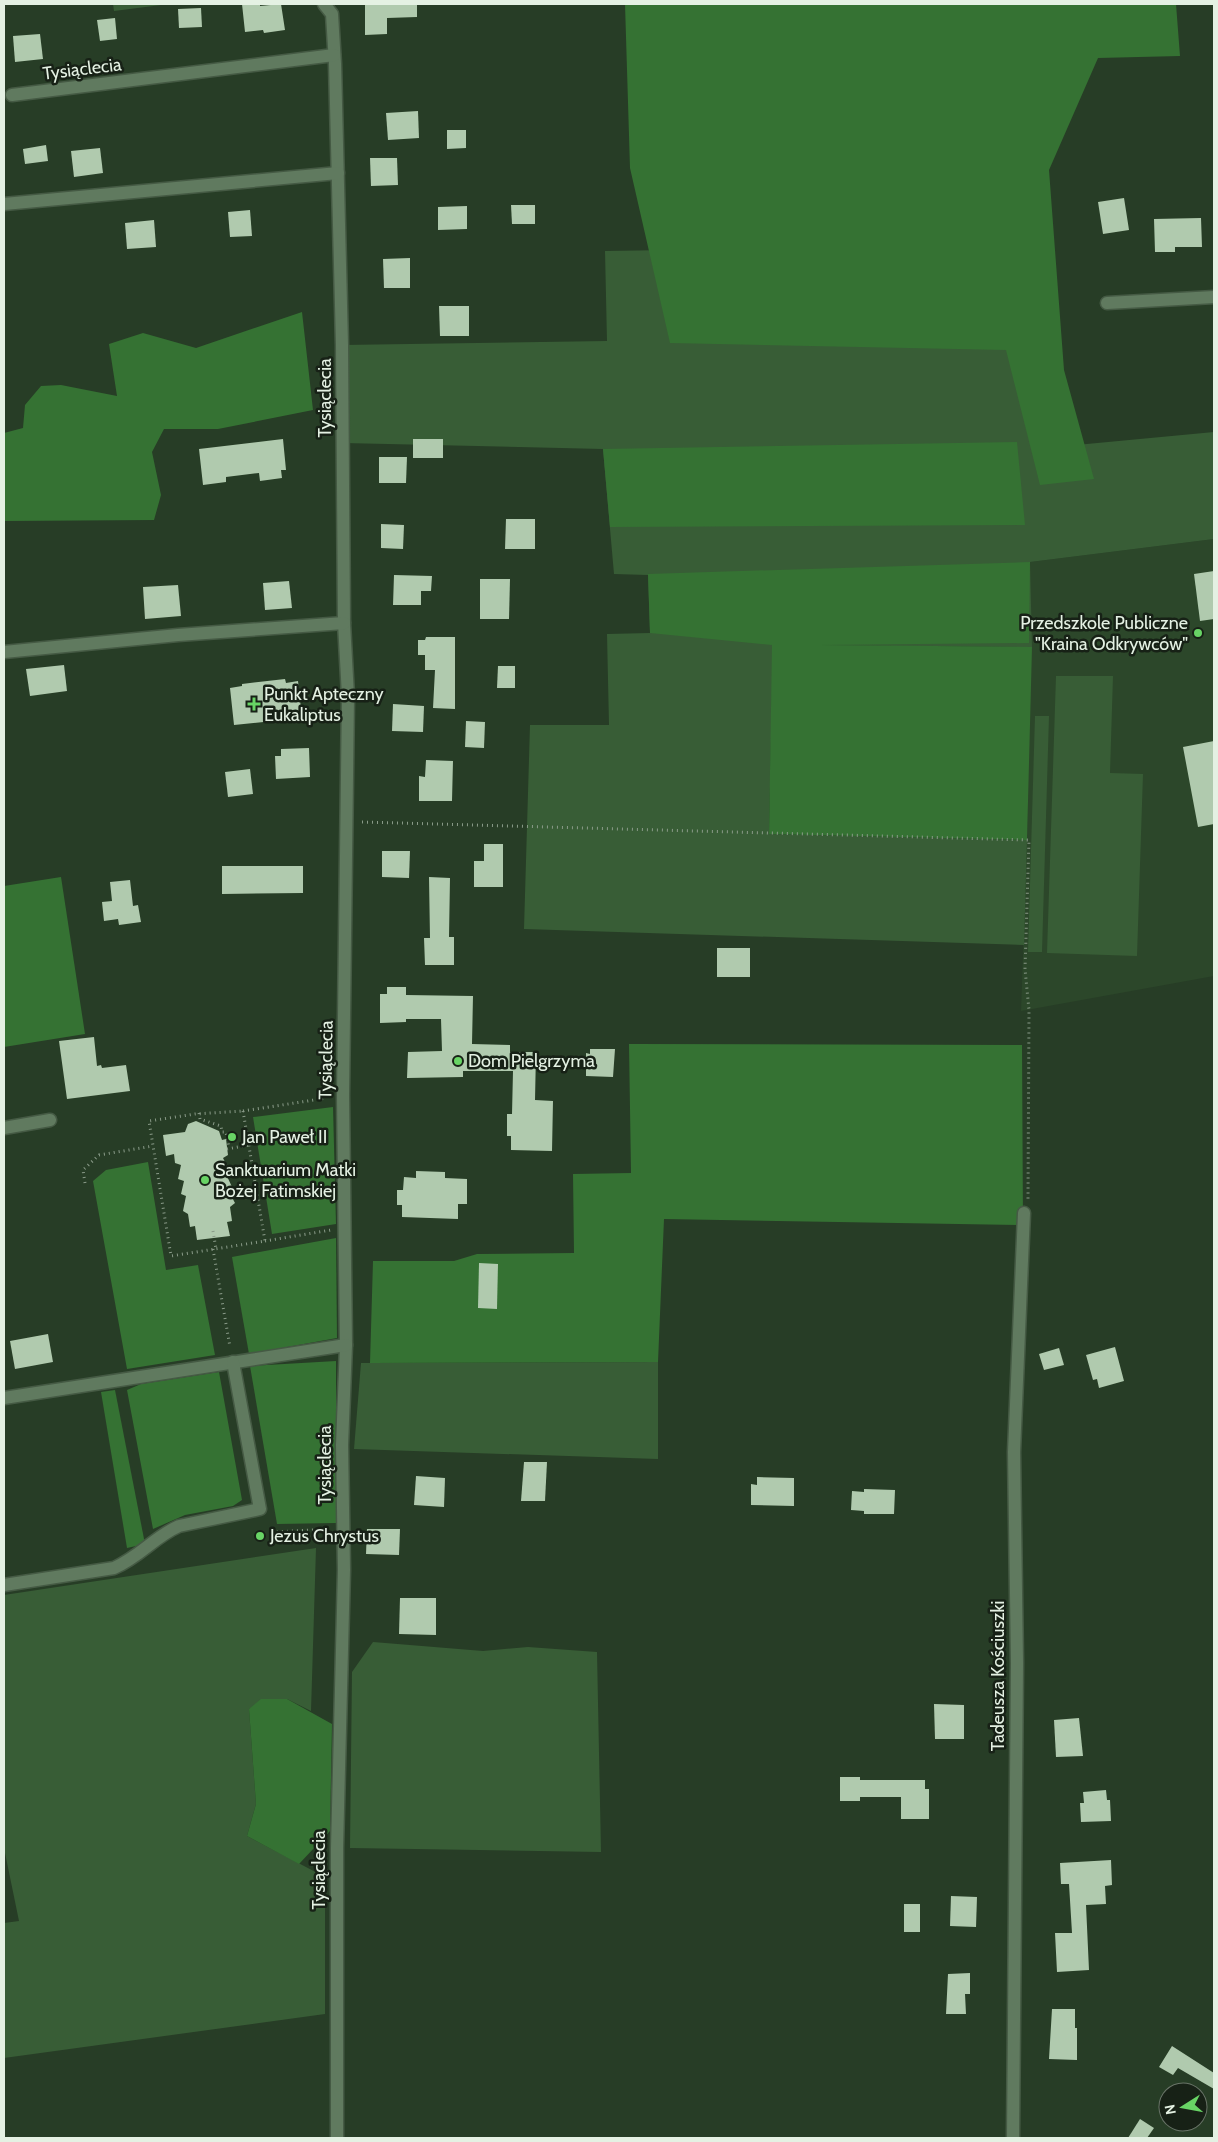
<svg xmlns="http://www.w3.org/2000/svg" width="1218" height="2142" font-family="Cabin,sans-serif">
  <rect width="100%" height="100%" fill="#273d26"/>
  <polygon fill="#2c472a" points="1214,539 1214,976 1021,1011 1027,840 1030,562"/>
  <g fill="#385d36">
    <polygon points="113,4 169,4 114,11"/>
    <polygon points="670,250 1042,340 1055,447 1214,432 1214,539 1030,562 1032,647 773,645 769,834 1027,840 1024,945 524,929 530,725 609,725 607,634 650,633 648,575 614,574 603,449 343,443 342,345 607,341 605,251"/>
    <polygon points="1056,676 1113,676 1110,773 1143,774 1137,956 1047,953"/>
    <polygon points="1035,716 1049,716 1042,952 1028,952"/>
    <polygon points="658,1362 658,1459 354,1449 361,1363"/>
    <polygon points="316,1548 311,1711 287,1699 249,1709 256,1804 247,1836 325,1877 325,2014 4,2058 4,1923 19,1921 4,1848 4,1595"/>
    <polygon points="373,1642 483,1651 528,1647 597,1652 601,1852 350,1848 352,1672"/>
  </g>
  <g fill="#357233">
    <polygon points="625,4 1176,4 1180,56 1098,58 1049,170 1064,370 1094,479 1040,485 1006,350 670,343 630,168"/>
    <polygon points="302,312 313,410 218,429 164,429 152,452 161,495 154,520 4,521 4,433 23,428 25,405 41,386 61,385 117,396 109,344 143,333 196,348"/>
    <polygon points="1017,442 1025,525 610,527 603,449"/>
    <polygon points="1030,562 1029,643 822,645 1032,647 1027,840 769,834 772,645 650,633 648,574"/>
    <polygon points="61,877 85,1034 4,1047 4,886"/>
    <polygon points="629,1044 1022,1045 1023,1225 664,1219 658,1362 370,1363 373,1261 454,1261 477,1254 574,1253 573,1174 631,1173"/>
    <polygon points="333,1107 336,1224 272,1234 253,1117"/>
    <polygon points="148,1162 166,1270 198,1265 215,1355 127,1369 93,1181 106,1170"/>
    <polygon points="336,1238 337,1338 249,1354 232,1257"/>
    <polygon points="336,1361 336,1523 277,1524 250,1366"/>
    <polygon points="219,1372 242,1500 233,1506 185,1515 153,1529 127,1390 141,1384"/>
    <polygon points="115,1390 145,1544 127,1548 101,1392"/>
    <polygon points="261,1699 287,1699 332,1724 330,1831 299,1864 247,1836 256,1804 249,1709"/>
  </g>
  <g fill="#b0caae">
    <polygon points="242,4 260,4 260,6 281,4 285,30 264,33 263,30 245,32"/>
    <polygon points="365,4 417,4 417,17 387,18 387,34 365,35"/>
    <polygon points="201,8 202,27 179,28 178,9"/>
    <polygon points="115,18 117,39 100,41 97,20"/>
    <polygon points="40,34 43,59 15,62 13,36"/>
    <polygon points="418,111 419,138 388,140 386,113"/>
    <polygon points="447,130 466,130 466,148 447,149"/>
    <polygon points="46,145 48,161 25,164 23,149"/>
    <polygon points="100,148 103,173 74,177 71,151"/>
    <polygon points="370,158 397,158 398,185 371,186"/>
    <polygon points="1124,198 1129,230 1103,234 1098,202"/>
    <polygon points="511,205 535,205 535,224 512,224"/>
    <polygon points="467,206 467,229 438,230 438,207"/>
    <polygon points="250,210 252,236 230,237 228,212"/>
    <polygon points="1201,218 1202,247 1175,247 1175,252 1155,252 1154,219"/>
    <polygon points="154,220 156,247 127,249 125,223"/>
    <polygon points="410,258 410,288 384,288 383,259"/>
    <polygon points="439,306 469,306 469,336 440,336"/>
    <polygon points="283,439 286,470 281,470 282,478 260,481 259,473 226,477 226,482 203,485 199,449"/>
    <rect x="413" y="439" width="30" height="19"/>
    <polygon points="379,457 407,457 406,483 379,483"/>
    <polygon points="506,519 535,519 535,549 505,549"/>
    <polygon points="381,524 404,525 403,549 381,548"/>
    <polygon points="1214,571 1214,619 1200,621 1194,574"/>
    <polygon points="394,575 432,576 431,591 421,591 421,605 393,605"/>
    <polygon points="480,579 510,579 509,619 480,619"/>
    <polygon points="289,581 292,608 265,610 263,583"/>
    <polygon points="178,585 181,616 145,619 143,587"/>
    <polygon points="426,637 455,637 455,709 433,708 435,670 425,670 425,655 418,655 418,640 425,640"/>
    <polygon points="64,665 67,691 30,696 26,669"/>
    <polygon points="498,666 515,666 515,688 497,688"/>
    <polygon points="285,679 286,683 298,681 302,718 234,725 230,688 242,686 242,684"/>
    <polygon points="393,704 424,706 423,732 392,731"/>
    <polygon points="466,721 485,722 484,748 465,747"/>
    <polygon points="1214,741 1214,824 1198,827 1183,747"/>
    <polygon points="309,748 310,777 276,779 275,756 281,756 281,749"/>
    <polygon points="426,760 453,761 452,801 419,801 419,776 425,777"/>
    <polygon points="250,769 253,794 228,797 225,772"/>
    <polygon points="484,844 503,844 503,887 474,887 474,861 484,861"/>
    <polygon points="382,851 410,851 409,878 382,877"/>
    <polygon points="222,866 303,866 303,893 222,894"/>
    <polygon points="429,877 450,878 449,937 454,937 454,965 425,965 424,938 430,938"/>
    <polygon points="130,880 133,906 138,905 141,922 119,925 118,919 104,921 102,902 112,901 110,882"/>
    <rect x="717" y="948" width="33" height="29"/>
    <polygon points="387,987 406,987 406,995 473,996 472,1044 510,1045 510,1052 536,1052 535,1100 553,1101 552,1151 511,1150 511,1136 507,1136 507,1114 512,1114 513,1071 463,1071 463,1077 407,1078 408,1052 442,1051 441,1019 406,1019 406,1022 380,1023 380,994 387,994"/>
    <polygon points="94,1037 97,1066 101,1065 102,1068 126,1065 130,1091 67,1099 59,1041"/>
    <polygon points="590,1049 615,1049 613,1077 586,1076 586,1053 590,1054"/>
    <polygon points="196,1121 219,1131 222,1140 226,1139 228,1155 223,1158 230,1172 226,1174 232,1187 228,1190 235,1203 230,1207 232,1221 227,1222 230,1236 197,1240 195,1226 190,1227 188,1214 183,1211 186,1196 181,1194 184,1181 178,1179 181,1165 175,1163 174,1154 166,1156 163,1135 185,1132 188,1124"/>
    <polygon points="416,1171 445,1172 445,1178 467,1179 467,1204 458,1204 458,1219 402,1217 402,1205 397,1205 397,1190 403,1190 404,1177 416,1178"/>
    <polygon points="479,1263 498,1264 497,1309 478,1308"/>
    <polygon points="48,1334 53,1362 15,1369 10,1341"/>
    <polygon points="1115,1347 1124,1381 1099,1388 1097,1379 1093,1380 1086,1355"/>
    <polygon points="1059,1348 1064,1365 1044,1370 1039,1354"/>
    <polygon points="524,1462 547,1462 545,1501 521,1501"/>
    <polygon points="416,1476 445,1478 444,1507 414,1505"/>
    <polygon points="757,1477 794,1478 794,1506 751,1505 751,1484 757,1485"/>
    <polygon points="864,1489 895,1490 894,1514 864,1514 864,1511 851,1510 852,1491 864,1492"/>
    <polygon points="367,1529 400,1529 399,1555 366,1554"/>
    <polygon points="400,1598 436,1598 436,1635 399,1634"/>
    <polygon points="934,1704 964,1705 964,1739 935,1739"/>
    <polygon points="1079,1718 1083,1756 1056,1757 1054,1720"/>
    <polygon points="840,1777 860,1777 860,1780 925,1780 925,1789 929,1789 929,1819 901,1819 901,1797 860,1797 860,1801 840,1801"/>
    <polygon points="1106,1790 1107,1800 1110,1800 1111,1821 1081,1822 1080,1803 1084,1803 1083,1792"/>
    <polygon points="1111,1860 1112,1885 1105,1886 1106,1904 1086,1905 1089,1970 1057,1972 1055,1933 1072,1933 1069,1884 1061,1884 1060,1863"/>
    <polygon points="951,1896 977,1897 976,1927 950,1926"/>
    <rect x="904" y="1904" width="16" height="28"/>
    <polygon points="970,1973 970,1994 965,1994 966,2014 946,2014 948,1974"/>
    <polygon points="1052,2009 1075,2009 1075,2028 1077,2028 1077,2060 1049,2059"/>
    <polygon points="1172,2046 1214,2073 1214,2089 1178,2068 1173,2075 1159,2067"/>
    <polygon points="1140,2119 1154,2128 1147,2138 1128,2138"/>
  </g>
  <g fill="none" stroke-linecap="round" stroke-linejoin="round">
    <g stroke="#455a44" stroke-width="15">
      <g id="minor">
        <polyline points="324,4 332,14 335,64 342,345 344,623 348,696 343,1096 346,1345 342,1445 344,1570 337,1848 337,2138"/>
        <polyline points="12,95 334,55"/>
        <polyline points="4,204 338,173"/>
        <polyline points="1107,303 1214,297"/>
        <polyline points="4,652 178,635 344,623"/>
        <polyline points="4,1128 50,1120"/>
        <polyline points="4,1398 346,1345"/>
        <path d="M4 1585 114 1568C141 1556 154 1537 179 1526L260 1509 233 1362"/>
        <polyline points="1013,2138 1017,1663 1014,1452 1024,1213"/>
      </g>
    </g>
    <g stroke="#8a9b89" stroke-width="3" stroke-dasharray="1 4" stroke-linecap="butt">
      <polyline points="362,822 1029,840 1025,969 1029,1010 1028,1199"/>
      <polygon points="243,1111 265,1241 171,1256 149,1121 195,1114"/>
      <polyline points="243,1111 327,1098"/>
      <polyline points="199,1113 200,1119 221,1126 222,1132 226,1132 229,1148"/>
      <polyline points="227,1149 249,1145"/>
      <polyline points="85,1183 83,1170 99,1155 153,1146"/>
      <polyline points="213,1231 216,1249"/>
      <polyline points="265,1241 331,1230"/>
      <polyline points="213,1249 230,1347"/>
      <polyline points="277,1532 328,1529"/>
    </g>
    <use href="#minor" stroke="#607a5f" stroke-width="12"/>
  </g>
  <g fill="#68d465" stroke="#172116" stroke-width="2">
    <circle cx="1198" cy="633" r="5"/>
    <path d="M251.5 696.5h5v5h5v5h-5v5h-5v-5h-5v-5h5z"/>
    <circle cx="458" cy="1061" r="5"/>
    <circle cx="232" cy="1137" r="5"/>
    <circle cx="205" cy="1180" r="5"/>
    <circle cx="260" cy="1536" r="5"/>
  </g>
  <g text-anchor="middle" stroke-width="5" stroke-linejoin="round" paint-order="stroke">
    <g font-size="18" fill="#e4f1e3" stroke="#172116">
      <text transform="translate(82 69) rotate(-7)" y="6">Tysiąclecia</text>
      <text transform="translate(325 398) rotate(-90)" y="6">Tysiąclecia</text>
      <text transform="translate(326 1060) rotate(-89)" y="6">Tysiąclecia</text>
      <text transform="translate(325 1465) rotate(-90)" y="6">Tysiąclecia</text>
      <text transform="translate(998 1676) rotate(-90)" y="6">Tadeusza Kościuszki</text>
      <text transform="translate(319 1870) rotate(-90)" y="6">Tysiąclecia</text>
    </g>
    <g font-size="18" fill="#e4f1e3" stroke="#172116" text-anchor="start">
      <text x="1188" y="629" text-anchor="end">Przedszkole Publiczne<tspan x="1188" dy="21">"Kraina Odkrywców"</tspan></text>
      <text x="264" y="700">Punkt Apteczny<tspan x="264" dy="21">Eukaliptus</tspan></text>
      <text x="468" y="1067">Dom Pielgrzyma</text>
      <text x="242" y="1143">Jan Paweł II</text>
      <text x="215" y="1176">Sanktuarium Matki<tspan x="215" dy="21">Bożej Fatimskiej</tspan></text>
      <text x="270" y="1542">Jezus Chrystus</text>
    </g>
  </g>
  <rect width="1218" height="2142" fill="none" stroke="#e4f1e3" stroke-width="10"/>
  <g transform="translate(1183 2107) rotate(259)"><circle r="24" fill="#172116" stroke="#697468"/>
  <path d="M0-4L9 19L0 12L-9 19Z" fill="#68d465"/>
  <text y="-8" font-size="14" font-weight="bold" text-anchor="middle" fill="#e4f1e3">N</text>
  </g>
</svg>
